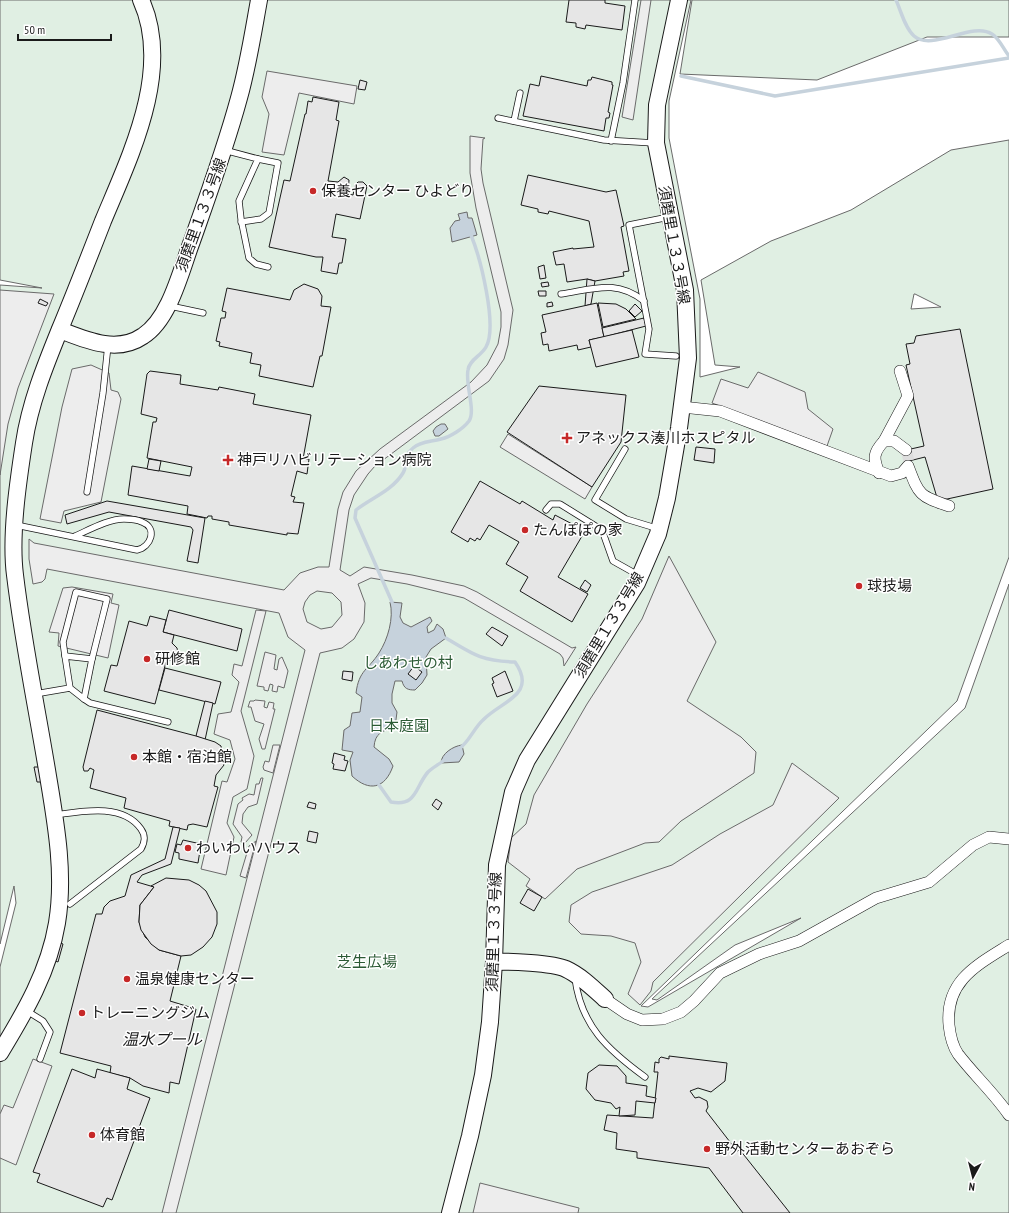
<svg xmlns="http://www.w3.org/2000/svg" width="1009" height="1213" font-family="'PT Sans Narrow','Noto Sans JP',sans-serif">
  <rect width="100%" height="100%" fill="#fff"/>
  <g fill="#e0efe3" stroke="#6a6a6a" fill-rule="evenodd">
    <path d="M0 0H691L669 101V138L700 299V377L740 367 715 365 701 280 771 241 851 210 951 150 1009 140V557L957 701 641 1006 648 1007 801 918 735 945 657 1000 652 999 965 708 1009 584V1213H0V967L16 903 14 886 0 944V285L42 288 0 280ZM914 294H915L941 307 911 309Z"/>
    <polygon points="692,0 1009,0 1009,37 927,37 817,80 680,74"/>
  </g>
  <g fill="#ededed" stroke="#6a6a6a" fill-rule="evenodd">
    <polygon points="641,0 651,0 633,120 622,117"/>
    <polygon points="267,71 357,86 354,104 299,93 284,155 262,152 269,114 262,97"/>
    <path d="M470 136 485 138 483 139 481 169 483 183 513 310 508 345 504 359 489 381 375 466 368 474 354 495 349 510 340 570 350 576 364 567 412 575 464 586 477 592 572 648 576 647 564 666 563 658 560 654 464 598 407 584 371 578 358 584 365 603 364 622 354 639 342 648 320 653 176 1213H162L305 650 288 637 279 613 47 569 45 579 42 582 33 584 29 559V539L34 543 284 590 300 573 318 567H329L338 509 343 492 356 471 380 449 471 382 487 365 498 344 501 327V312L476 208 470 173ZM317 591 332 593 341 602 342 615 332 627 321 629 307 622 303 609 305 602 310 595Z"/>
    <polygon points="0,290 54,294 18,388 8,424 0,475"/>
    <polygon points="91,365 109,373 111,390 118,392 121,399 101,502 64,511 61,523 40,519 62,407 72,369"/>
    <polygon points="758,372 805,392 808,409 833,429 827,446 712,403 721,379 748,388"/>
    <polygon points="508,434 592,487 585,499 500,447"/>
    <polygon points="669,556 716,642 687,701 741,737 756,752 754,773 681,821 659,842 645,843 577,869 545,899 526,886 530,879 508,862 511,838 526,824 534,795 587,704 642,619"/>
    <polygon points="72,587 113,594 111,603 119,605 108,658 58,646 59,633 49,632 63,588"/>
    <polygon points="256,610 266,611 241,711 254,756 247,789 233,797 227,823 234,837 226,875 201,869 222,781 227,782 235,759 230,740 214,734 218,714 231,712 239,682 232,675 234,664 242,666"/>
    <polygon points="265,652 276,655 274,669 277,670 279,659 282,657 288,671 284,688 278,686 277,692 272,691 273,685 270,684 268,691 264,690 264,687 257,686"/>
    <polygon points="255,700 265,701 264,707 267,708 269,702 274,703 273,709 275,709 265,749 262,749 259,739 264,724 255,721 251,707 248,707 250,701 254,701"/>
    <polygon points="273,745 280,745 273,773 264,770 263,767 265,761 269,762"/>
    <polygon points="792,763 839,798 653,982 651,991 640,1005 628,994 641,962 635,943 611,936 581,934 569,922 571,905 592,892 672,865 720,834 773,805"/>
    <polygon points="261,778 263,778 257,804 248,807 243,814 242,823 252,835 245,843 241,842 242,837 233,824 238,804 243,800 242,798 249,794 254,795 256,784 259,784"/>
    <polygon points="256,841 246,878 240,876 249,846"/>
    <polygon points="33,1059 52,1066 16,1165 0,1158 0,1114 4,1105 13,1108"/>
    <polygon points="480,1183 579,1208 578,1213 473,1213"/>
  </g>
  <g fill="#c6d2dc" stroke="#6a6a6a">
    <polygon points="467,212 468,218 472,218 477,235 452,242 450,228 455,221 460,220 458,214"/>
    <polygon points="441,424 445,424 448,429 439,436 435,436 433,431 436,427"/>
    <path d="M390 602 402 603 400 617 403 623 411 627 430 617 432 621 427 627 428 633 434 630 437 624 443 629 446 638 431 649 426 657 427 675 422 683 415 690C408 690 404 689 402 681H395L392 694V703L397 712 395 727C382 731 375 733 374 747L389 759 393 766C385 789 369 792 352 776L350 760 353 752 342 750 344 730 350 726 352 713 360 712 362 697 356 693C359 670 368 670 379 653 388 639 394 618 390 602Z"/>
    <path d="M462 745 464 754 459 762 441 763C441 754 453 746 462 745Z"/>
  </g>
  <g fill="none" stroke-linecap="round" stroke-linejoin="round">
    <g stroke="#c6d2dc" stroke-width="3.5">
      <path d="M896 0C901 11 905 28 914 36 932 52 972 21 992 34 999 38 1004 50 1009 56"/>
      <polyline points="681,76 775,96 1009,58"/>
      <path d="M392 602 355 518 356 510C371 498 392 491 403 473 408 465 403 456 413 448 421 441 431 442 441 439 450 437 463 429 469 421 476 411 465 384 468 370 469 360 481 356 486 347 498 326 480 257 471 235"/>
      <path d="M446 638C474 655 482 661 515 662 538 695 501 701 483 720 474 728 469 742 459 749"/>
      <path d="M379 785 391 802C417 807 415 787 428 772 432 768 438 765 443 761"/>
    </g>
  </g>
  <g fill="#e6e6e6" stroke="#1a1a1a">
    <polygon points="569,0 605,0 605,3 625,6 622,30 586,25 585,29 576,27 576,23 566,22"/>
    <polygon points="541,76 587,86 588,80 591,80 592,77 612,82 612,85 613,85 608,112 610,113 609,118 606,118 604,131 523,116 530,84 539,86"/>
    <polygon points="360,80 367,82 365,90 358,89"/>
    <polygon points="313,97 339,102 336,120 339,121 328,181 338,182 344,177 349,180 348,194 353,195 355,185 358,182 363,182 367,186 360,219 336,214 332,237 346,239 342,263 339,263 337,274 321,271 323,257 316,257 269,247 284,180 290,181 305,114 306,114 308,101 312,102"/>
    <polygon points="528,175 606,192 616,190 624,226 621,227 629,271 623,272 624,276 595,281 587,279 567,282 564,264 556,265 553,252 573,248 573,249 594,247 589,221 549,211 548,214 538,212 538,209 521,205"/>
    <polygon points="544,265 546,278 540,279 538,267"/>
    <polygon points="587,279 595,281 591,304 585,306"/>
    <polygon points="548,282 549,286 542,287 541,283"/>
    <polygon points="304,284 318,289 322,296 321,306 331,307 322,356 320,356 313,387 259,376 261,365 250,363 252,353 219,346 220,342 216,341 221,318 225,318 226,312 222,311 227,288 290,300 294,290"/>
    <polygon points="538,291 546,291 546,296 539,296"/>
    <polygon points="40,299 48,303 46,306 38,303"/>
    <polygon points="552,302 553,306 547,307 547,303"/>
    <polygon points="597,303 604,337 589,340 591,347 578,350 577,345 549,351 548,344 543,345 541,333 546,332 542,315"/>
    <polygon points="598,303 616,304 626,309 636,319 603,327"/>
    <polygon points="635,304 642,311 635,317 629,311"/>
    <polygon points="644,318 646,326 604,337 602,328"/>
    <polygon points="960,329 993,489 938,501 925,457 905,462 902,451 924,446 906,365 910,364 906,344 914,343 916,336"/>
    <polygon points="632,330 639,357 596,367 589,340"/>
    <polygon points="150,371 181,375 180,384 218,390 219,387 255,394 253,404 311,415 303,459 309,459 307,474 297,471 291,496 295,497 293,502 304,503 298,534 287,533 287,535 229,525 229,522 212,519 212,516 208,516 207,518 187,514 188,506 128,495 132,466 190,476 192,467 147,458 153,422 156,422 157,418 141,414 147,374"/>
    <polygon points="539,386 626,395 621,442 592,487 507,432"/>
    <polygon points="696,447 715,449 714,463 694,460"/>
    <polygon points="149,459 161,461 159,471 147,469"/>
    <polygon points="480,481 520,504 522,501 553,520 555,515 576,526 578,523 585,526 583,530 585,531 558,577 588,594 572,622 520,591 528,577 506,564 519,542 489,525 480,540 477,538 475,541 470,538 468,542 451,532"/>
    <polygon points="107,501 205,518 198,563 187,561 193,530 191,527 109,512 67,524 65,515"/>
    <polygon points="585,580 591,585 587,592 580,588"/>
    <polygon points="169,610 242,629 237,651 163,632"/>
    <polygon points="150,616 166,620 163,632 174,635 172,643 177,648 178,653 176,658 166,662 155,704 104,691 111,665 117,666 129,621 147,626"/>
    <polygon points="492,627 508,636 502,646 486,634"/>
    <polygon points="414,666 422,672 416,680 408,674"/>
    <polygon points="165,668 221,682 215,704 159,690"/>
    <polygon points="343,671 353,672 352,681 342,679"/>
    <polygon points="505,671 513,691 497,697 492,684 494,683 492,678"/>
    <polygon points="205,701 213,703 205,740 196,736"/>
    <polygon points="97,710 196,736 215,742 221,746 224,765 216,775 214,786 218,787 207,827 193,824 188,825 187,830 169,826 170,821 124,808 126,798 90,788 94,770 90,768 88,771 84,771 83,767"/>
    <polygon points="334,753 345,756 344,760 348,761 345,771 333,769 334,764 332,763"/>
    <polygon points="34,767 39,767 41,782 37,782"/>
    <polygon points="436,799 442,803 438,810 432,805"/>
    <polygon points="309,802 316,804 315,809 307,807"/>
    <polygon points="173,827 180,828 171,864 142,875 137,882 154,887 140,905 139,922 145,937 159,950 181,956 170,1001 196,1009 179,1084 170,1082 169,1093 143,1086 130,1078 110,1073 111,1066 60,1053 96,914 102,914 104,907 110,901 125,896 131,875 165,859"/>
    <polygon points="309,831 318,833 316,843 307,841"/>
    <polygon points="183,840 201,844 198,863 179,859 179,853 175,852 177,844 181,845"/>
    <polygon points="166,878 189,880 199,885 206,891 217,912 217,924 212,937 203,947 191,955 181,956 159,950 151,944 141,930 139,922 140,905 154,887 151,886"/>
    <polygon points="528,889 542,897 534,911 520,903"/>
    <polygon points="58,942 63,944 58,962 53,960"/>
    <polygon points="669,1056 727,1063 725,1081 711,1092 698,1088 690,1091 695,1098 699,1097 707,1101 708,1107 706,1111 737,1151 740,1150 790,1213 743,1213 709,1168 637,1158 637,1152 616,1149 617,1133 604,1130 607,1115 653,1118 658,1072 654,1072 655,1062 659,1063 659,1059 661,1057 669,1059"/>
    <polygon points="599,1065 617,1066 626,1076 626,1083 647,1086 646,1096 656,1098 655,1103 636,1101 635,1115 619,1116 620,1107 616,1109 611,1103 595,1100 586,1089 588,1073"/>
    <polygon points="72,1069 95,1078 97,1069 130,1078 127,1089 150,1098 112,1200 107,1198 103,1207 37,1182 40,1174 33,1172"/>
  </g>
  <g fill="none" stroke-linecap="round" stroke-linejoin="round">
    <polyline stroke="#ddd" stroke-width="11" stroke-dasharray="11 5.5" stroke-linecap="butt" points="906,450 909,461"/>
    <g stroke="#1a1a1a" stroke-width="7">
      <g id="lane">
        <polyline points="498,118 604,140 654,143"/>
        <polyline points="514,121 520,93"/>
        <polyline points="611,141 623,83 635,0"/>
        <polyline points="224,150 258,159 239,201 241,219 249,258 256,264 268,267"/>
        <polyline points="669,217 629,225 649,329 645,354 676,356"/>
        <polyline points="241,222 261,219 269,213 278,163 258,159"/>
        <path d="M561 294C594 289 616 279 644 301"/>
        <polyline points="170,306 203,313"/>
        <polyline points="625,449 595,500 626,519 659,529"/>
        <polyline points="87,492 103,393 108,345"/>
        <polyline points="546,510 551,504 560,504 602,530 613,561 638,575"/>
        <path d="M16 525 137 550C151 547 158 528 142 522 138 520 129 519 124 519 108 519 89 530 75 536"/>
        <polyline points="65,656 63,642 76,592 107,599 92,659"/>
        <polyline points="35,694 70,688 65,656 92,659 84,699 70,688"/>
        <polyline points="84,699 90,703 168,722"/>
        <path d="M55 815C83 811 123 803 141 829 146 836 145 842 141 849L70 904"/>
        <path d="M575 978C581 1026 608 1050 645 1077"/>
        <polyline points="27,1011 43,1021 50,1032 40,1059"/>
      </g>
    </g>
    <g stroke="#1a1a1a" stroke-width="12">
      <g id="street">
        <path d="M682 407 720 411 891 476 902 473 908 466C919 495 919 496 949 506"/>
        <polyline points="884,441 908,396 900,371"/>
        <path d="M879 473C873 458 873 453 884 441H894L906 450"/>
        <path d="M1009 945C977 965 945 981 949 1025 950 1035 952 1045 958 1054 974 1075 994 1093 1009 1115"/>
        <polyline points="605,999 627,1014 642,1020 663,1019 681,1012 694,1001 720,973 759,954 799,941 876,898 929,882 973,845 989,837 1009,839"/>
      </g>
    </g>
    <g stroke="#1a1a1a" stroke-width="18">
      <g id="secondary">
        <path d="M60 330C86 340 117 354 143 336 170 319 181 270 192 241 209 193 226 146 239 98 248 66 253 33 259 0"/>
        <path d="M494 962C508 961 553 963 566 969 581 976 593 988 605 999"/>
        <path d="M0 1053C25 1012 49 971 57 923 65 874 56 824 48 776 37 709 23 642 15 575 10 536 18 482 24 443 30 403 45 366 60 329 75 293 89 257 103 221 130 156 173 70 141 0"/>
        <polyline points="450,1213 470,1136 483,1075 490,1022 494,962 497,865 513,792 527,760 637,583 658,534 667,498 679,428 688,358 685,290 656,143 657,105 679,0"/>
      </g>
    </g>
    <use href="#lane" stroke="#fff" stroke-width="5.5"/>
    <use href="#street" stroke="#fff" stroke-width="11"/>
    <use href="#secondary" stroke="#fff" stroke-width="16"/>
  </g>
  <g fill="#c62828" stroke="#fff" stroke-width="1.5">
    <circle cx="313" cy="191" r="4"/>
    <path d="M565 432h4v4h4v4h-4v4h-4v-4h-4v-4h4z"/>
    <path d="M226 454h4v4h4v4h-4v4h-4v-4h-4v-4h4z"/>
    <circle cx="525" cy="530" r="4"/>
    <circle cx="859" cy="586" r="4"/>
    <circle cx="147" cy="659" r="4"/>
    <circle cx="134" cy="757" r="4"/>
    <circle cx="188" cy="848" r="4"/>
    <circle cx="127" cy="979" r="4"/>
    <circle cx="82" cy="1013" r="4"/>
    <circle cx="92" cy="1135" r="4"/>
    <circle cx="707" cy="1149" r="4"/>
  </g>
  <g text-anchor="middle" stroke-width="3" stroke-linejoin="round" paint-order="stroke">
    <g font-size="15" fill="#1a1a1a" stroke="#fff" text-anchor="start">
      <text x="321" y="196">保養センター ひよどり</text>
      <text x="576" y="443">アネックス湊川ホスピタル</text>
      <text x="237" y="465">神戸リハビリテーション病院</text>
      <text x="533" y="535">たんぽぽの家</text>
      <text x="867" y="591">球技場</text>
      <text x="155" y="664">研修館</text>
      <text x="142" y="762">本館・宿泊館</text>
      <text x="196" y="853">わいわいハウス</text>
      <text x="135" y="984">温泉健康センター</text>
      <text x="90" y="1018">トレーニングジム</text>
      <text x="100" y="1140">体育館</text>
      <text x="715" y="1154">野外活動センターあおぞら</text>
    </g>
    <g font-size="15" fill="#1a1a1a" stroke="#fff">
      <text transform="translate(201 215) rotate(-70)" y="5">須磨里１３３号線</text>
      <text transform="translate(674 245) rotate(80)" y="5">須磨里１３３号線</text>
      <text transform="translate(609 625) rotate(-59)" y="5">須磨里１３３号線</text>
      <text transform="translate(494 932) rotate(-88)" y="5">須磨里１３３号線</text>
    </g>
    <g font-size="15" fill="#2b5a34" stroke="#fff">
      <text x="408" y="668">しあわせの村</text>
      <text x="399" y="731">日本庭園</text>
      <text x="367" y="967">芝生広場</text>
    </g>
    <g font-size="16" font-style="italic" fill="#1a1a1a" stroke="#fff">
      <text x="162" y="1045">温水プール</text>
    </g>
  </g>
  <g transform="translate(973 1177) rotate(187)" stroke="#ffffff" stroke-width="3" paint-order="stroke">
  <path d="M0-3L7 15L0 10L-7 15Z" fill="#1a1a1a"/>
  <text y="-6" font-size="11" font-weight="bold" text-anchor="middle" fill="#1a1a1a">N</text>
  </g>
  <path d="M18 34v6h93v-6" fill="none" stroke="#1a1a1a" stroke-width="2"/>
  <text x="24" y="34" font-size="12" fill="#1a1a1a" stroke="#ffffff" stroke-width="3" paint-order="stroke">50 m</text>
</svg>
